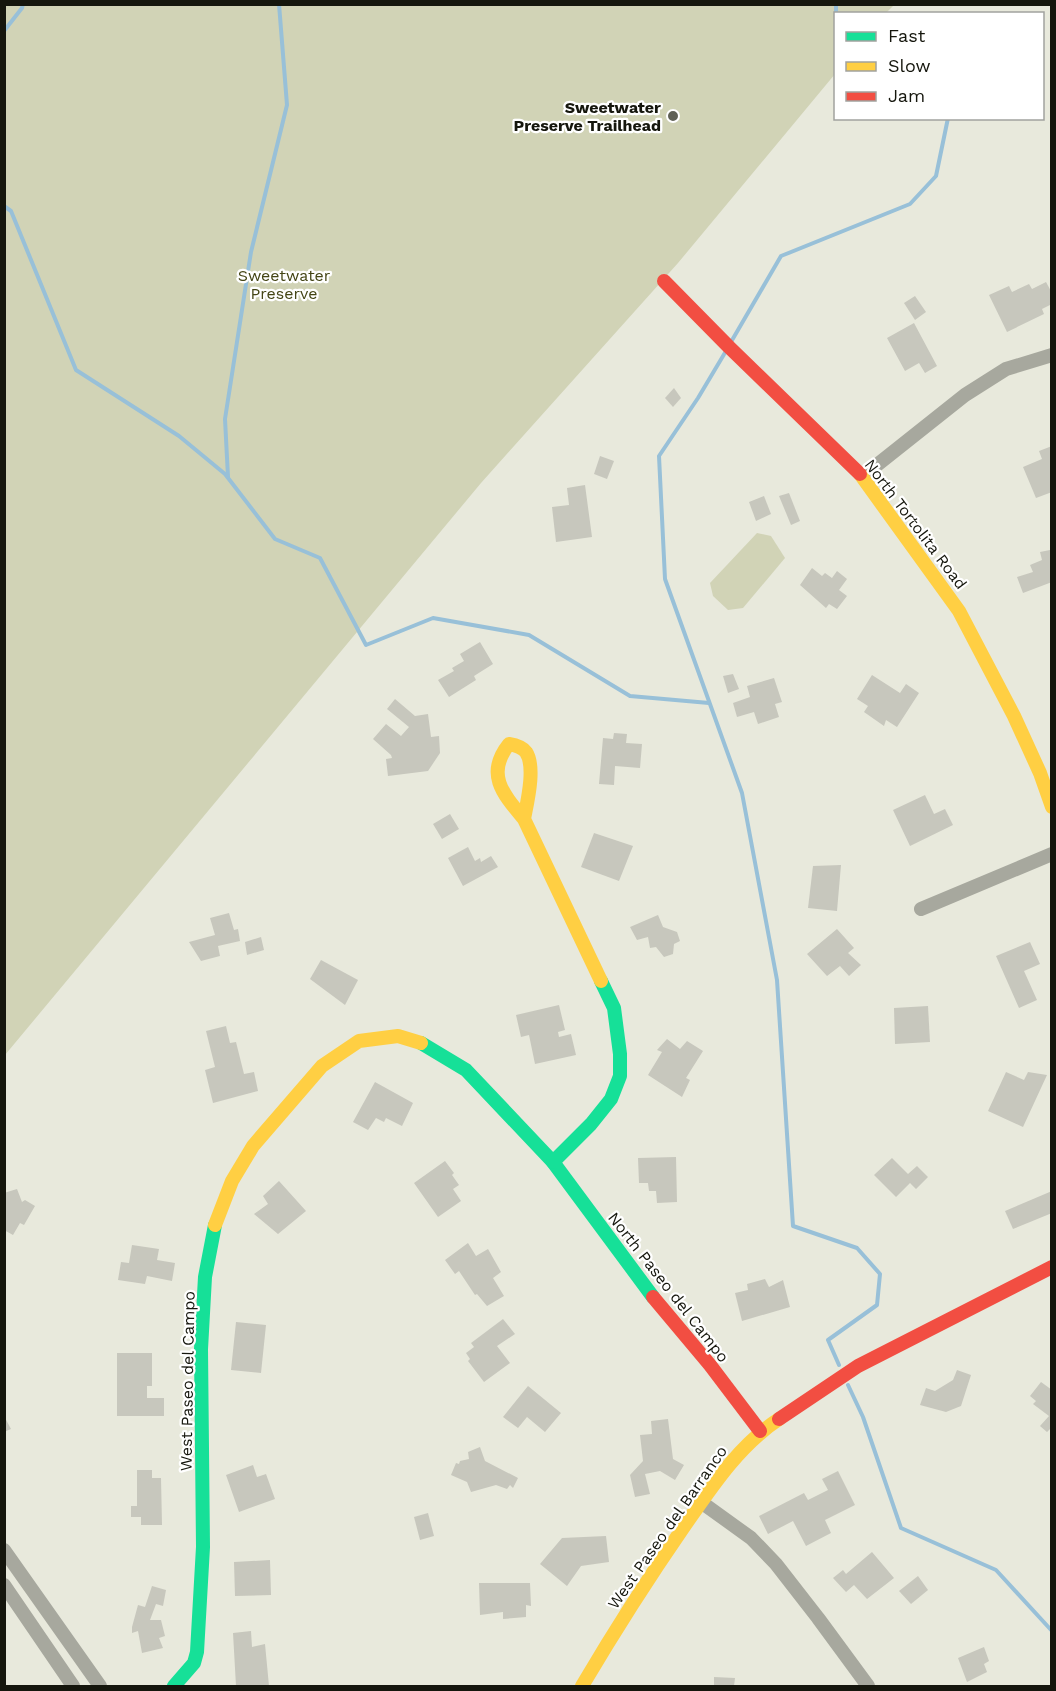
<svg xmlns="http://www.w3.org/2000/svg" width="1056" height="1691" font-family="'Work Sans',sans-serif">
  <rect width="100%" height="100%" fill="#e8e9dc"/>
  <g fill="#d1d3b6">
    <polygon points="5,5 894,5 886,13 836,14 835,74 678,263 481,483 5,1055"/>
    <polygon points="757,533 771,536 785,558 743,608 728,610 713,596 710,583"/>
  </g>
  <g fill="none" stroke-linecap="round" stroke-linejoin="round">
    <g stroke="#98c0d8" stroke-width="4">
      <polyline points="836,4 836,14"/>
      <polyline points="4,31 22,8 23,4"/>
      <polyline points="4,206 11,211 76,370 179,436 225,474 275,539 320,558 366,645 433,618 529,635 630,696 709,703"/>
      <polyline points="731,342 781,256 910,204 936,176 948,118"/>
      <polyline points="726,351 698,398 659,456 665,579 742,793 777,980 793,1226 857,1248 880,1274 877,1305 828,1340 839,1365"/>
      <polyline points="228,477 225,419 251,252 287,105 279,4"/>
      <polyline points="848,1385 863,1417 901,1528 996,1570 1052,1631"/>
    </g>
  </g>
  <g fill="#c7c7bd">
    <polygon points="1046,282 1052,293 1052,304 1042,309 1044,314 1007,332 989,295 1009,286 1012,292 1029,284 1032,289"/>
    <polygon points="915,296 926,312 915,320 904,303"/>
    <polygon points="914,323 937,366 925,373 919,363 905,371 887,338"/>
    <polygon points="674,388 681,398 673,407 665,398"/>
    <polygon points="1052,446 1052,492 1036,498 1023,467 1042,459 1039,451"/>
    <polygon points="600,456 614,461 607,479 594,474"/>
    <polygon points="585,485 592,537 556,542 552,507 569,505 567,488"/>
    <polygon points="789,493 800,521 791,525 779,496"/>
    <polygon points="764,496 771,514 756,521 749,502"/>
    <polygon points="1050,550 1052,582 1023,593 1017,577 1033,572 1030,565 1042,560 1040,552"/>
    <polygon points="812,568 822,576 825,573 832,578 837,571 847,579 839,590 847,596 837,609 829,604 826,608 800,585"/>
    <polygon points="480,642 493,664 474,676 476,680 449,697 438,680 454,671 452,668 464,661 460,654"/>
    <polygon points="733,674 739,689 728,693 723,676"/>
    <polygon points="872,675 900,693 906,684 919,693 897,727 886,720 884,726 864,712 868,706 857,699"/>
    <polygon points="774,678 782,702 775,704 779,717 758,724 754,712 737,717 733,703 750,697 747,686"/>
    <polygon points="395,699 415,716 428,714 431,737 439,736 440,753 428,771 388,776 386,759 392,758 391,755 373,739 386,724 401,736 409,727 387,709"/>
    <polygon points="614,733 627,734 626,743 642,744 640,768 615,766 614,785 599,784 603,738 613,739"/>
    <polygon points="925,795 934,814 945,809 953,825 910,846 893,810"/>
    <polygon points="450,814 459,829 442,839 433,824"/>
    <polygon points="594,833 633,846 619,881 581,867"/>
    <polygon points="468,847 475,861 480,858 481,862 491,856 498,867 463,886 448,858"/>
    <polygon points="841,865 837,911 808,908 813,866"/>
    <polygon points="229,913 234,930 238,929 240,941 218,946 220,956 201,961 189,942 215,935 210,918"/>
    <polygon points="658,915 663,927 677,932 680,941 674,944 673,954 664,957 656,947 650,948 648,937 637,940 630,927"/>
    <polygon points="837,929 854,948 848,953 861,965 849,976 840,966 827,976 807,954"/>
    <polygon points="261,937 264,950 247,955 245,942"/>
    <polygon points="1030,942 1040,964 1024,971 1037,1000 1019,1008 996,956"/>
    <polygon points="321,960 358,980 345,1005 310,979"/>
    <polygon points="559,1005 565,1030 558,1032 559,1037 571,1034 576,1055 535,1064 529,1035 521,1037 516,1015"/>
    <polygon points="928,1006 930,1042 895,1044 894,1008"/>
    <polygon points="226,1026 230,1043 236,1042 244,1074 254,1072 258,1091 213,1103 205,1070 215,1067 206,1031"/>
    <polygon points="667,1039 680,1049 687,1041 703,1051 686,1078 690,1080 682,1097 648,1075 662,1052 657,1050"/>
    <polygon points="1006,1072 1024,1080 1028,1072 1047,1075 1023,1127 988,1111"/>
    <polygon points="375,1082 413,1103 402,1126 386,1118 384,1122 376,1118 368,1130 353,1122"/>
    <polygon points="676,1157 677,1202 657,1203 656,1191 649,1191 648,1183 639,1183 638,1158"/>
    <polygon points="892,1158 908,1174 917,1166 928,1177 916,1189 910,1183 896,1197 874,1175"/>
    <polygon points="445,1161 454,1173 452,1175 459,1185 453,1189 461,1201 438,1217 414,1183"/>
    <polygon points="279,1181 306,1211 278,1234 254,1214 268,1204 263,1196"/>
    <polygon points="17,1189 22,1202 25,1200 35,1206 24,1225 20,1223 13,1235 4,1230 4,1193"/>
    <polygon points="1052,1191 1052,1213 1013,1229 1005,1211"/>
    <polygon points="468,1243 476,1256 488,1249 501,1272 493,1278 504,1296 487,1306 477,1294 475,1295 459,1271 455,1274 445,1260"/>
    <polygon points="132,1245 159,1249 157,1260 175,1263 172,1281 147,1276 145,1284 118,1280 121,1262 129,1263"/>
    <polygon points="765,1279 769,1287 783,1280 790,1307 742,1321 735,1293 748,1290 747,1284"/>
    <polygon points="503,1319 515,1334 497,1346 510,1363 484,1382 468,1361 470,1359 466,1353 474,1347 471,1343"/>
    <polygon points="236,1322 266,1325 261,1373 231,1370"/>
    <polygon points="117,1353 152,1353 152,1386 147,1386 147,1398 164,1398 164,1416 117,1416"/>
    <polygon points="957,1370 971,1375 961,1406 946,1412 920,1405 926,1388 935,1391 953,1380"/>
    <polygon points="1041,1382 1052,1390 1052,1427 1047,1432 1040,1426 1049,1416 1033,1404 1036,1401 1030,1396"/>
    <polygon points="528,1386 561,1413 545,1432 527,1417 518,1428 503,1417"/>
    <polygon points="4,1416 11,1429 4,1432"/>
    <polygon points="668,1419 673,1459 684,1465 675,1480 660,1471 645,1474 650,1494 635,1497 630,1475 643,1461 640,1435 652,1434 651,1421"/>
    <polygon points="480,1447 485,1461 518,1478 513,1488 510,1485 507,1489 496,1485 471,1492 467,1482 451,1475 456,1463 459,1464 460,1461 469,1459 468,1452"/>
    <polygon points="253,1465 257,1477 266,1474 275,1499 239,1512 226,1475"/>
    <polygon points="137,1470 152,1470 152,1478 161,1478 162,1525 141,1525 141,1517 131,1517 131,1506 137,1506"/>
    <polygon points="838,1471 855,1505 825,1520 831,1533 806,1546 793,1521 768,1534 759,1516 804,1493 808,1500 828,1490 822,1479"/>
    <polygon points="428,1513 434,1536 420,1540 414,1517"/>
    <polygon points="606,1536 609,1562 581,1566 567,1586 540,1564 562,1538"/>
    <polygon points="872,1552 894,1578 867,1599 854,1585 846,1592 833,1578 843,1570 846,1574"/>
    <polygon points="270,1560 271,1595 235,1596 234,1562"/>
    <polygon points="918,1576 928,1590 911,1604 899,1591"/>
    <polygon points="479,1583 530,1583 531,1606 526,1605 526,1617 503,1619 503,1612 480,1615"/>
    <polygon points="152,1586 166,1590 163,1606 156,1604 150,1620 161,1620 165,1636 159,1638 163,1648 142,1653 138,1631 132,1633 132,1627 138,1605 145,1607"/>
    <polygon points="251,1631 252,1647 265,1644 269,1686 236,1686 233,1633"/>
    <polygon points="984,1647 989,1661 984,1664 987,1672 967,1682 958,1658"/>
    <polygon points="714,1677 735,1678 734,1686 714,1686"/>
  </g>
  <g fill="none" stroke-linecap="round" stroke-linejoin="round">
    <g stroke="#a7a89e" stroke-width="14">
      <polyline points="863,476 965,395 1006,369 1052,355"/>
      <polyline points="921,909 1052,854"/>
      <polyline points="701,1502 751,1538 776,1564 818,1618 868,1686"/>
      <polyline points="4,1550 100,1686"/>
      <polyline points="4,1585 73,1686"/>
    </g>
    <g stroke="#16e098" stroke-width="14">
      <polyline points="421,1043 466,1070 553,1162 653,1297"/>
      <polyline points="553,1162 591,1124 611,1099 620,1076 620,1054 614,1008 601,981"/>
      <polyline points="174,1686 194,1663 197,1652 203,1547 201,1349 205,1277 215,1225"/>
    </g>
    <g stroke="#ffcf43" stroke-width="14">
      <polyline points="860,474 959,611 1014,716 1040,773 1052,807"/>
      <path d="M524 819C527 803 536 767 526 752 522 747 515 745 509 744 485 774 503 794 524 819L601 981"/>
      <polyline points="215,1225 232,1181 253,1146 322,1066 359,1041 398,1036 421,1043"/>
      <path d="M582 1686C614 1632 647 1580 683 1528 711 1488 738 1446 779 1419"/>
    </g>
    <g stroke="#f24e42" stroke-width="14">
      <polyline points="664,281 729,347 860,474"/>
      <polyline points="653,1297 710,1365 760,1431"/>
      <polyline points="779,1419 858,1366 1052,1267"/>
    </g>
  </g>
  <circle fill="#5f6055" stroke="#fff" stroke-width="2" cx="673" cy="116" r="6"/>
  <g text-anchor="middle" stroke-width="4.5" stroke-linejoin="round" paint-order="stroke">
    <g font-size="16" font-weight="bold" fill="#15160d" stroke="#fff" text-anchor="end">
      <text x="661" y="113">Sweetwater<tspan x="661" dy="18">Preserve Trailhead</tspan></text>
    </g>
    <g font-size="16" fill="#444515" stroke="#fff">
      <text x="284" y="281">Sweetwater<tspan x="284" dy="18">Preserve</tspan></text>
    </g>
    <g font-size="16" fill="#15160d" stroke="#fff">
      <text transform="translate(916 524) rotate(53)" y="6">North Tortolita Road</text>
      <text transform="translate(669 1287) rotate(52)" y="6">North Paseo del Campo</text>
      <text transform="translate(187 1381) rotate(-89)" y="6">West Paseo del Campo</text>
      <text transform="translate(667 1527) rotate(-55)" y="6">West Paseo del Barranco</text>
    </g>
  </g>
  <rect width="1056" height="1691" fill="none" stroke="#15160d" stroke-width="12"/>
  <rect x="834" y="12" width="210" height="108" fill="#ffffff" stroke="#a1a29e" stroke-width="1.5"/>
  <rect x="846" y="32" width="30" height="9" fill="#16e098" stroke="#a1a29e" stroke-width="1.5"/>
  <text x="888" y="42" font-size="18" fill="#15160d">Fast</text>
  <rect x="846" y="62" width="30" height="9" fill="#ffcf43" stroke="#a1a29e" stroke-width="1.5"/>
  <text x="888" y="72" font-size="18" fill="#15160d">Slow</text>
  <rect x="846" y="92" width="30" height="9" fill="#f24e42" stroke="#a1a29e" stroke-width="1.5"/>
  <text x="888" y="102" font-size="18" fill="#15160d">Jam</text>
</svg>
